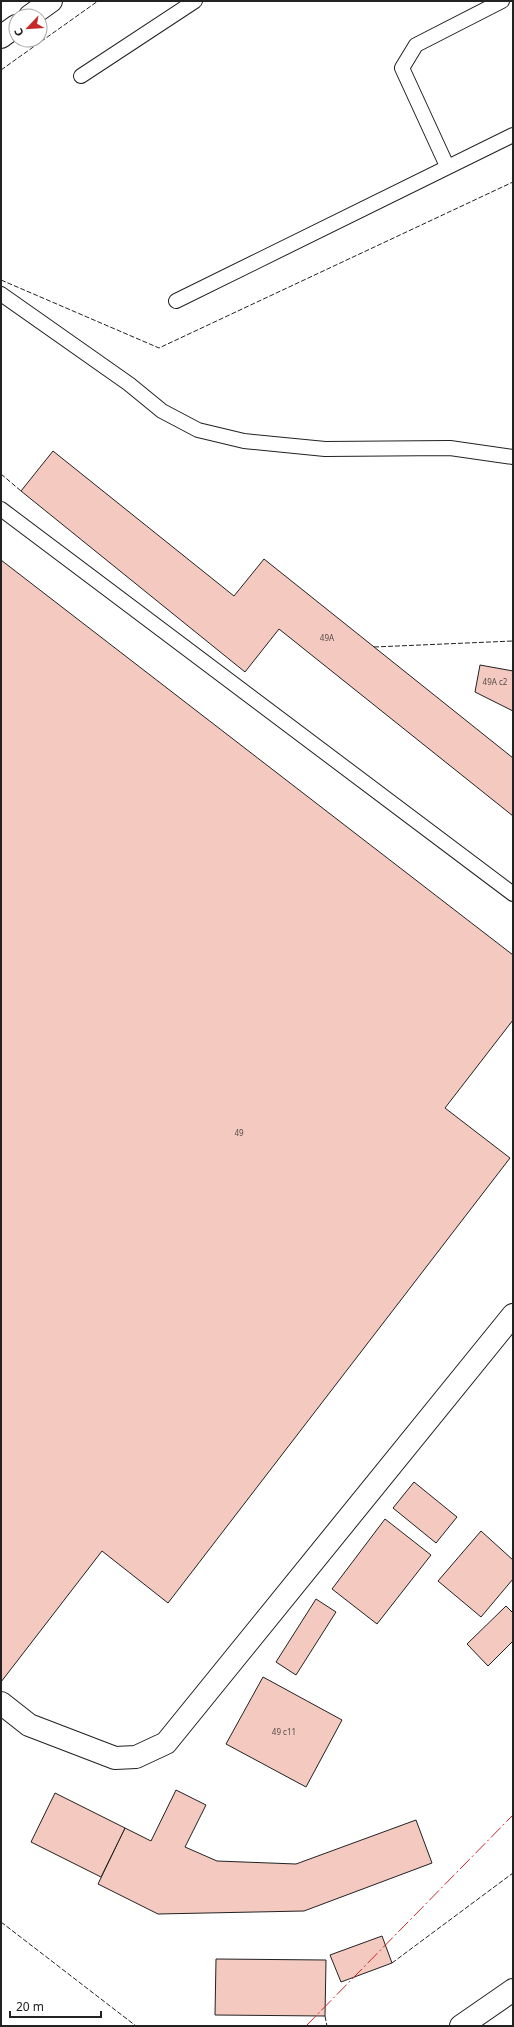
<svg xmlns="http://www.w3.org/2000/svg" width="514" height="2027" font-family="'Noto Sans',sans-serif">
  <rect width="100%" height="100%" fill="#fff"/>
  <g fill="#f3c9c0" stroke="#222">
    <polygon points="53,451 234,596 264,559 513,758 513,816 279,629 245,672 21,491"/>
    <polygon points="1,560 513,955 513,1020 445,1108 510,1158 168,1603 102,1551 1,1682"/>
    <polygon points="480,665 513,671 513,711 475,692"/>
    <polygon points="414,1482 457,1517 436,1543 393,1508"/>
    <polygon points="385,1519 431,1555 377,1624 332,1589"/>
    <polygon points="481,1531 513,1560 513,1579 481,1617 438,1581"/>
    <polygon points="316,1599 336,1612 296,1675 276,1662"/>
    <polygon points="506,1606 513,1613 513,1641 488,1666 467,1644"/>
    <polygon points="263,1677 342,1720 306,1787 226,1744"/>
    <polygon points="176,1790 206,1805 185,1847 217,1861 296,1864 416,1820 432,1863 304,1911 158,1914 98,1884 125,1828 151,1841"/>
    <polygon points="55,1793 125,1828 101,1877 31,1842"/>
    <polygon points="382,1936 392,1963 341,1982 330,1955"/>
    <polygon points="216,1959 326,1960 325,2016 215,2015"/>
  </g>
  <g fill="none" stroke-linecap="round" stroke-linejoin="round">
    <g stroke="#222" stroke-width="16">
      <g id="service">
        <polyline points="81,76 195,1"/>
        <polyline points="447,166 402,68 416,45 502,1"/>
        <polyline points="1,294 129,384 162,411 198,430 244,441 325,449 450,448 513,457"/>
        <polyline points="176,301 513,135"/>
        <polyline points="1,509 513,894"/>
      </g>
    </g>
    <g stroke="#222" stroke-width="24">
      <g id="minor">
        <polyline points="30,16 51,1"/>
        <polyline points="1,37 16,26"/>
        <polyline points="1,1703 29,1725 115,1758 136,1757 166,1743 513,1315"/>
        <polyline points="461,2026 513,1990"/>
      </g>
    </g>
    <use href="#service" stroke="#fff" stroke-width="14"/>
    <use href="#minor" stroke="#fff" stroke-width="22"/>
    <g stroke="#222" stroke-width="1" stroke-dasharray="5 2" stroke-linecap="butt">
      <polyline points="1,70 98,1"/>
      <polyline points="1,280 159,348 513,182"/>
      <polyline points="1,474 21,491"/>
      <polyline points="374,647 513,641"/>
      <polyline points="1,1922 136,2026"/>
      <polyline points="392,1963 513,1873"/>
      <polyline points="325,2016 327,2026"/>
    </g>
    <polyline stroke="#c62828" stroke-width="1" stroke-dasharray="14 3 2 3" stroke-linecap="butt" points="306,2026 513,1815"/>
  </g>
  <g text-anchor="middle" stroke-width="3" stroke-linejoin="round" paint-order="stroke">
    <g font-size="8" fill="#564c4a">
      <text x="327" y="641">49А</text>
      <text x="495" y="685">49А с2</text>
      <text x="239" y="1136">49</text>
      <text x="284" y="1735">49 с11</text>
    </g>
  </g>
  <rect width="514" height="2027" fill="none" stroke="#222222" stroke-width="4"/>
  <g transform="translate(28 28) rotate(245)"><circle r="19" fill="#ffffff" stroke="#a7a7a7"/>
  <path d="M0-3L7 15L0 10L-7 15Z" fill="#c62828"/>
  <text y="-6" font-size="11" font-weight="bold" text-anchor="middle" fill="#222222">С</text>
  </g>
  <path d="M10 2011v6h91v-6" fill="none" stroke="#222222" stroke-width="2"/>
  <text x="16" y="2011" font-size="12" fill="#222222" stroke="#ffffff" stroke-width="3" paint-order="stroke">20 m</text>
</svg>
